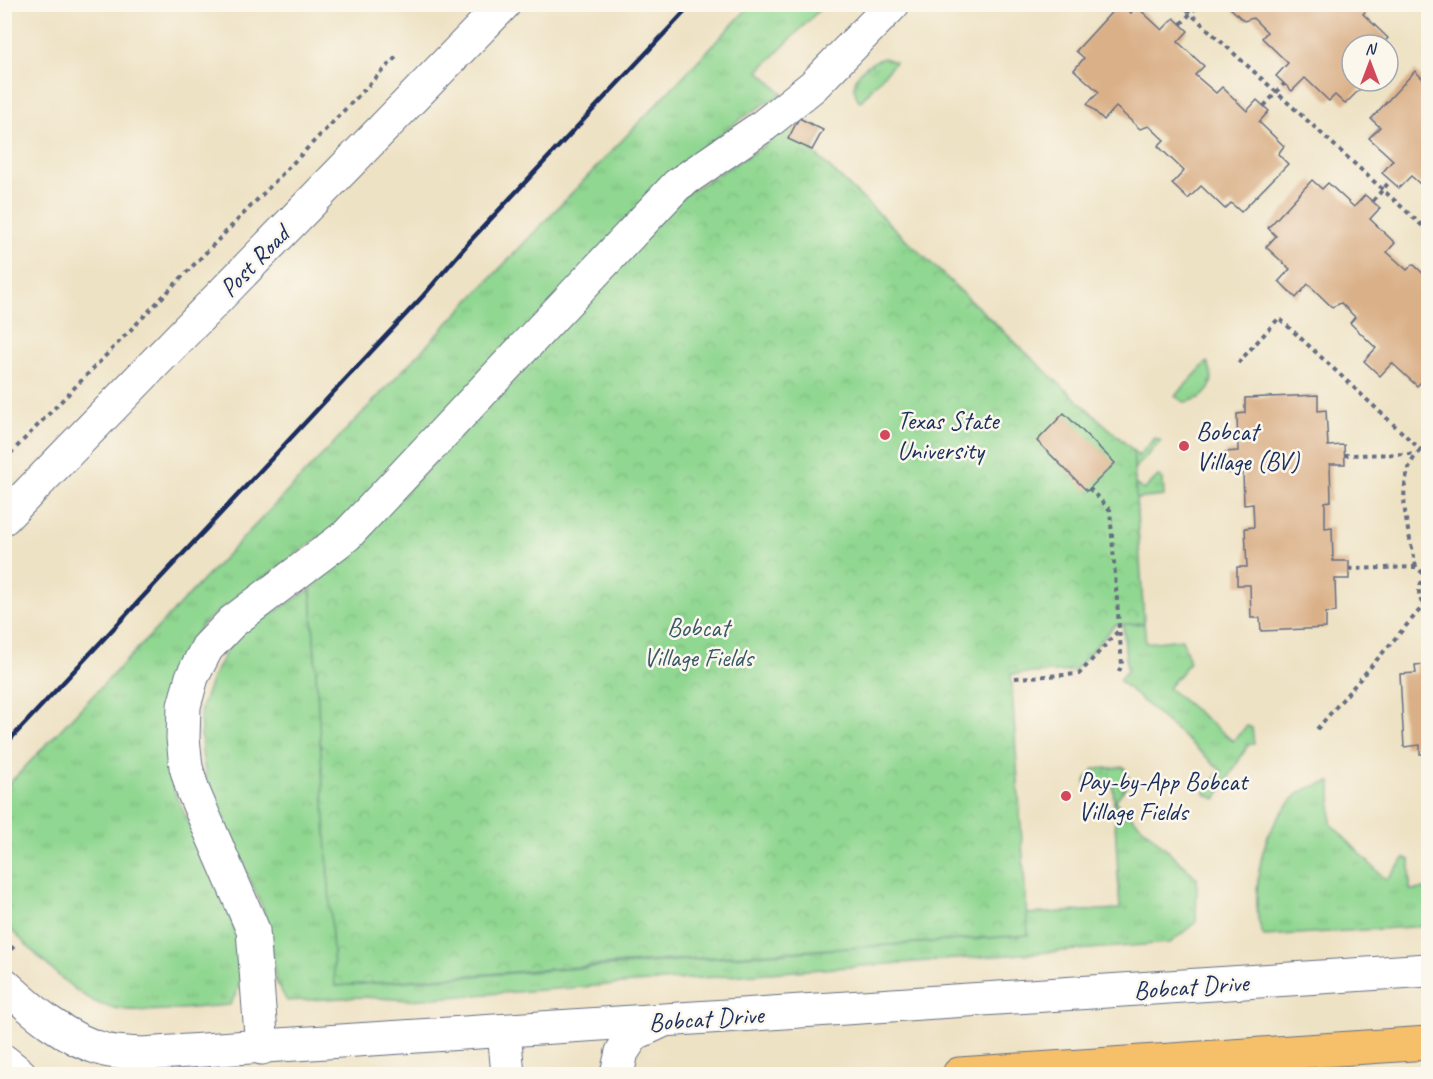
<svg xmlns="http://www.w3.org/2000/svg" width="1433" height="1079" font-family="Caveat,sans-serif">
  <defs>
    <pattern id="grass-tufts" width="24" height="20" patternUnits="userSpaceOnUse" patternTransform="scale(1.5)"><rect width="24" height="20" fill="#90d791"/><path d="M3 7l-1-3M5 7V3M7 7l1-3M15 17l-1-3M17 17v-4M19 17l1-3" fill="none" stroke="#7cb97f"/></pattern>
    <pattern id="park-crowns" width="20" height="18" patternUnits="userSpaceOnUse" patternTransform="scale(1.5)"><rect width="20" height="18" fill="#90d791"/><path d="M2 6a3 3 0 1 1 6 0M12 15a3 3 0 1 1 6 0" fill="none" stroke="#7cb97f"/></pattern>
  </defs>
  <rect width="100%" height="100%" fill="#fbf7ec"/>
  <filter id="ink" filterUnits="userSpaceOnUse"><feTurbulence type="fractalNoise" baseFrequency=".0167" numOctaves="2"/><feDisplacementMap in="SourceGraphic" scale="12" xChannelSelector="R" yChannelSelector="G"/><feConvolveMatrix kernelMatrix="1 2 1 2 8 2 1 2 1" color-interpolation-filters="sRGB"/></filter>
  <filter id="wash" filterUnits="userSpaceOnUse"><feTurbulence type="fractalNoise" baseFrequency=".008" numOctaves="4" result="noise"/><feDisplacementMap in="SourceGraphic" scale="24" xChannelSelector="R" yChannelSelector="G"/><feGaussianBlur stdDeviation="1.35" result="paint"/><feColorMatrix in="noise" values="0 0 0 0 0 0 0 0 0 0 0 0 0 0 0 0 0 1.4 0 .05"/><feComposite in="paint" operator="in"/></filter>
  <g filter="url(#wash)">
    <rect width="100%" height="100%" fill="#eee2c4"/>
    <g fill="url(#grass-tufts)" stroke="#568378" stroke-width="1.5">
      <path d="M751 5H824L759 71 783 94C751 110 724 131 697 153L351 514 207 620 201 626 185 651 177 672 172 777 175 794C195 836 252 940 240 984 238 991 233 999 230 1005 195 1007 132 1017 100 1004 71 993 29 946 5 924L4 789Z"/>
      <path d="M884 58 895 62 860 102C845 81 863 64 884 58Z"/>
      <path d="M1207 362C1219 385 1206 400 1184 402L1175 396Z"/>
      <polygon points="1155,438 1161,441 1134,469 1135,484 1144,490 1158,476 1163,480 1164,496 1135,499 1133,450 1138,456"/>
      <polygon points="311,589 336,986 1027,935 1026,914 1120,909 1113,786 1086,787 1085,781 1094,769 1124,767 1130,782 1115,801 1197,878 1196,922 1170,943 408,1000 363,997 287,1001 276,982 270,938 263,909 207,783 202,754 200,712 212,678 227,650 242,632"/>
      <polygon points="1144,623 1146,643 1182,639 1190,662 1168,688 1233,741 1247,726 1252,728 1254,744 1248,745 1216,799 1205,794 1205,790 1221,770 1119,680 1127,671 1123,624"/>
      <path d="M1331 782V824L1386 880 1405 858 1410 860V890L1428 889V926L1264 936C1250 913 1259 855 1270 832 1277 819 1288 802 1301 792 1309 786 1322 784 1331 782Z"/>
    </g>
    <polygon fill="url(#park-crowns)" stroke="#568378" stroke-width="1.5" points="805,112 808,116 805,121 823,130 812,151 1054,379 1133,450 1144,623 1115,625 1074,671 1011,674 1028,935 616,964 335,986 311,589 395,504 684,195 762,147"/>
    <g id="blocks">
      <g fill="#dab088">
        <polygon points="1119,4 1122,4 1131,13 1136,6 1162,30 1174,18 1188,31 1178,42 1204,66 1195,75 1216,93 1222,87 1247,111 1257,100 1269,111 1259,122 1284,146 1278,154 1288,164 1241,212 1231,203 1225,209 1201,186 1188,199 1172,184 1184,171 1158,146 1164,140 1149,126 1140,129 1116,107 1104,120 1087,104 1099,92 1074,70 1084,58 1076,51"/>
        <polygon points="1226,4 1372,4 1363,14 1388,38 1382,45 1352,45 1352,81 1368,81 1345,104 1335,95 1329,101 1305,78 1292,91 1276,76 1288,63 1262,38 1267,32 1253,18 1244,21"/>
        <polygon points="1415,71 1425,81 1428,78 1428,191 1411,176 1399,188 1382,173 1393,160 1369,138 1380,127 1371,119"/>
        <polygon points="799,118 823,130 812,150 788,139"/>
        <polygon points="1312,180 1322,189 1328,183 1354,207 1365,195 1380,208 1370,219 1395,243 1387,252 1407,270 1413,264 1428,278 1428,385 1423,380 1417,386 1392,363 1380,376 1364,361 1376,348 1350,323 1355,317 1341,303 1332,307 1308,284 1296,298 1279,281 1290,269 1266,247 1276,236 1268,228"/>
        <polygon points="1318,395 1318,411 1326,410 1328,446 1344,445 1345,464 1330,464 1331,501 1325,502 1325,528 1332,527 1333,561 1349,561 1349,579 1335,579 1336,612 1326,613 1326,628 1261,631 1260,618 1251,618 1250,585 1237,585 1237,567 1247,567 1245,528 1254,527 1253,504 1244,505 1243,472 1226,473 1225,452 1238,451 1237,414 1245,413 1245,398"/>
        <polygon points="1064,413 1115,463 1087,491 1037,441"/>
        <polygon points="1428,664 1428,754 1420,754 1420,745 1404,747 1400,674 1416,673 1415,665"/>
      </g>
    </g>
  </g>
  <g filter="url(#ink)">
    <use href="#blocks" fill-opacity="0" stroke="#656e82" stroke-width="1.5"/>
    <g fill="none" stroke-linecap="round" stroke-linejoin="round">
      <g stroke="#656e82" stroke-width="35">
        <g id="minor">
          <polyline points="4,518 504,4"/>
          <path d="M4 984C34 1012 65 1039 105 1050 117 1053 130 1053 142 1054L1428 970"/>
          <polyline points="504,1031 508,1074"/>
          <polyline points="262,1048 253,930 193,791 186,767 183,738 184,706 192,677 207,648 232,622 347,535 677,185 763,126 813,86 893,4"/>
          <polyline points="4,1061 20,1074"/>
          <polyline points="617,1074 622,1052 634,1034 660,1022"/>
        </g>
      </g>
      <g stroke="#656e82" stroke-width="35">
        <polyline id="major" points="959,1074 1428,1043"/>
      </g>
      <g stroke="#656e82" stroke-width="4" stroke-dasharray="4.5 4.5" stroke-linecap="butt">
        <polyline points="1180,4 1428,231"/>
        <polyline points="1181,24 1199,4"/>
        <polyline points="1264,106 1284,84"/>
        <polyline points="1373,201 1390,181"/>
        <polyline points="1238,363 1279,318 1421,450"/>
        <polyline points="1344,455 1416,454"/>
        <polyline points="4,460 398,55"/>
        <polyline points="1089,488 1110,510 1122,665 1117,675"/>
        <path d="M1416 567C1409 531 1394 491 1415 456 1419 451 1424 447 1428 442"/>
        <polyline points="1349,569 1416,567 1426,576"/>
        <path d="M1428 575C1416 584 1416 600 1428 609"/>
        <polyline points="1015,678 1079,674 1119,630"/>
        <polyline points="1317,729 1424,605"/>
        <polyline points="4,940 17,952"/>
      </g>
      <use href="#minor" stroke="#fff" stroke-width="33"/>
      <use href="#major" stroke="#f6c06b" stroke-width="33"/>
      <polyline stroke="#1b2f5e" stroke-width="4.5" points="4,746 423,296 471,240 692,4"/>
    </g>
  </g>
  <g fill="#d1495b" stroke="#fbf7ec" stroke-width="2">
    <circle cx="885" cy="435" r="6"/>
    <circle cx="1184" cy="446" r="6"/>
    <circle cx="1066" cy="796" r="6"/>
  </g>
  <g text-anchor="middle" stroke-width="5" stroke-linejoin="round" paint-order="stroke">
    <g font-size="26" fill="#1b2f5e" stroke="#fbf7ec">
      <text transform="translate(254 261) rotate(-46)" y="9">Post Road</text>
      <text transform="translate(1191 986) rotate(-4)" y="9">Bobcat Drive</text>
      <text transform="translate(706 1018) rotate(-4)" y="9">Bobcat Drive</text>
    </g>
    <g font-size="26" fill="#1b2f5e" stroke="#fbf7ec" text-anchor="start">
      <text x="897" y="429">Texas State<tspan x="897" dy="30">University</tspan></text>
      <text x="1196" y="440">Bobcat<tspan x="1196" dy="30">Village (BV)</tspan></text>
      <text x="1078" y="790">Pay-by-App Bobcat<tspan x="1078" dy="30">Village Fields</tspan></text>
    </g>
    <g font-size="26" fill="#38596b" stroke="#fbf7ec">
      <text x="698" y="636">Bobcat<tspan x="698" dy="30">Village Fields</tspan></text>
    </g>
  </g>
  <rect width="1433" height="1079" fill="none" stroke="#fbf7ec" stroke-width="24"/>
  <g transform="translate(1370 63)"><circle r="28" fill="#fbf7ec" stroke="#a1a7b3" stroke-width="1.5"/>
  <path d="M0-4.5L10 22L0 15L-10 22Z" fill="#d1495b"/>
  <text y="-9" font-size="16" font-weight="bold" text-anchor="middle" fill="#1b2f5e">N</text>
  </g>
</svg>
